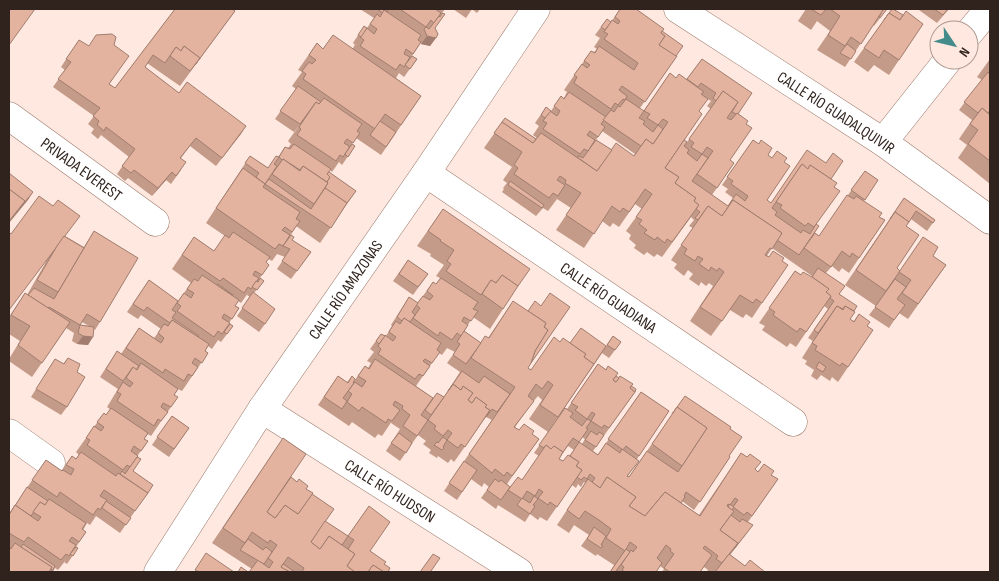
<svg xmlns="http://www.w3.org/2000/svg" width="999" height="581" font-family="'Sofia Sans Condensed',sans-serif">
  <rect width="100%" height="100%" fill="#fee8df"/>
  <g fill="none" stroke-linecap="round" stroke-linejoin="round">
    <g stroke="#9a796c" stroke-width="29">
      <g id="street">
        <path id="s1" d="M678 9 883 142 990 220"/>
        <polyline points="969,33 989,9"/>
        <path id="s2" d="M9 116 155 222"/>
        <polyline points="883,142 948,60"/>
        <path id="s3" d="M426 173 793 422"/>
        <path id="s4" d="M262 409 519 572"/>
        <polyline points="9,433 51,463"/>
      </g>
    </g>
    <g stroke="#9a796c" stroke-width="29">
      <g id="secondary">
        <path id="s5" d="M158 572 262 409 426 173 536 9"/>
      </g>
    </g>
    <use href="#street" stroke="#fff" stroke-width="28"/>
    <use href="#secondary" stroke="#fff" stroke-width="28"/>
  </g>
  <g fill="#c49a89" fill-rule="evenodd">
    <polygon points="175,9 235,11 180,86 147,63 145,67 179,93 246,126 216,166 190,146 181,158 181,170 171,184 166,180 152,196 128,178 125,181 117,174 129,157 101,135 98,139 91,133 94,129 88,124 94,116 53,87 65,70 61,67 79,40 109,84 115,88"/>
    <polygon points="360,9 445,9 442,13 435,28 438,34 430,46 421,44 421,42 412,56 417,59 404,77 399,73 396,78 421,96 381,155 356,138 352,144 355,146 342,165 339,162 332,172 330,170 329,172 356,191 320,243 296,226 291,235 292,240 311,252 291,279 277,269 285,257 277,254 272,261 269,259 266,262 262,275 260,278 264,281 254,293 265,324 259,332 237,316 250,297 247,295 248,293 241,303 238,301 235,306 239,308 229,323 233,326 221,342 218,340 212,349 208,346 205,351 208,353 182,391 178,389 174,395 171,407 151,436 148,434 144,439 148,441 138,455 133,471 135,511 120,533 96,516 90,525 87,523 83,530 86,532 76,547 78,548 67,564 64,562 66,560 58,570 55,568 53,572 9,572 9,514 46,460 61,471 72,456 76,459 79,455 76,452 104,413 106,415 110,409 107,407 118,389 100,377 117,351 121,354 139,328 154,338 161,329 141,315 138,319 127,312 149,280 178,301 184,293 191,283 172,269 194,237 214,251 225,236 206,223 250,156 268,168 278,157 285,147 288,148 291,144 288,141 301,123 294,132 275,119 296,89 292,86 302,72 298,70 317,43 323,49 353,48 356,43 355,45 353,43 364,26 367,28 374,18"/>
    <polygon points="453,9 480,9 477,13 472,9 466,18"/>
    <path d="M620 9 662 31 677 56 640 108V116L670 73 676 78 687 79 702 59 738 114 746 124 730 160 734 163 712 195 728 206 733 198 725 192 728 189 722 185 753 140 768 155 772 158 784 162 767 200 771 203 831 179 835 186 816 224 815 233 819 236 865 171 878 180 864 201 879 217 885 220 849 273 842 268 839 272 832 266 826 273 839 294 854 311 850 319 854 321 859 314 867 326 873 330 838 382 832 377 830 381 821 375 817 380 811 376 814 370 805 364 807 361 802 358 814 339 813 341 808 338 828 309 824 306 796 347 790 343 787 347 762 330 765 326 759 323 795 271 801 275 812 277V276L772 248 767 256 769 257 782 261 762 303 752 318 746 314 743 318 730 310 711 336 690 321 713 286 709 283 706 286 701 282 699 286 689 279 693 274 688 270 684 276 674 268 677 264 671 260 693 228 689 226 694 220 691 217 662 257 657 254 654 257 647 252 644 255 634 248 636 245 629 239 631 235 626 231 642 209 635 204 619 227 613 223 610 227 602 221 584 248 556 230 571 208 557 199 548 211 543 208 536 216 502 192 504 189 503 188 507 183 503 180 512 167 484 148 505 118 536 139 537 138 533 135 539 126 535 123 546 107 551 111 561 96 564 98 567 92 564 90 591 51 594 52 597 49 594 47 600 38 595 35 607 19 611 22ZM704 97 711 101 707 106 711 109 687 142 684 140 699 111ZM602 131 635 154 634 156 612 150 596 140Z"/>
    <polygon points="806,9 887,9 874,26 873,25 845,67 817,50 830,31 817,21 811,30 798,21"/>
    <polygon points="892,9 899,60 889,75 874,65 868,72 854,62"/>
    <polygon points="920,9 949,9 937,23 919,10"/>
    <polygon points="990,59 990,184 958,158 967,145 959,139 972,120 959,110 982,80 977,77"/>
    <polygon points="904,198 935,220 927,231 911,219 906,226 897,268 900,271 933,256 946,265 908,319 899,313 889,328 869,315 876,306 845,285"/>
    <path d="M443 209 503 309 490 329 473 317 464 331 481 343 488 338 513 301 528 368 531 370 560 342 606 346 613 336 621 342 609 358 602 353 548 432 529 419 542 400 538 396 532 403 515 427 519 430 532 434 539 439 507 484 510 487 522 480 539 456 534 453 565 408 567 409 598 364 631 386 635 392 593 451 598 455 641 392 669 411 637 459 628 476 629 477 667 422 730 429 729 456 730 457 694 510 682 501 681 503 699 515 741 453 755 469 758 472 771 475 778 479 748 522 747 533 730 555 745 566 765 572H707L708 570 704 567 700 572H662L664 569 660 566 656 572H610L614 565 597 554 596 556 581 546 589 535 574 525 569 533 557 525 585 483 584 482 581 487 578 484 576 488 572 485 547 521 540 517 538 520 530 514 525 522 498 505 496 509 481 498 489 487 484 483 482 487 471 479 457 500 444 491 504 402 492 420 486 417 454 462 451 459 448 463 438 456 437 458 429 453 431 450 423 444 426 441 418 435 400 461 386 451 400 429 391 423 392 421 382 436 378 434 375 438 352 422 349 426 318 405 338 376 347 382 352 376 354 381 365 366 368 368 371 363 367 361 374 352 370 349 381 334 386 336 392 326 391 325 409 297 418 303 433 282 436 284 440 278 436 276 444 265 430 256 431 254 417 246ZM447 348 455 352 447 363 460 372 444 397 433 398 416 386 439 353 442 355ZM582 437 585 439 582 444 579 442ZM568 446 574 450 569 456 563 461 559 459Z"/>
    <path d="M94 231 100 322 95 330 94 329 88 345 77 344 72 341 74 333 66 328 32 377 9 361V359L20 341 9 334V317L25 293 27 295 46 262 11 234 65 236 84 247ZM82 322 89 326 80 325Z"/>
    <polygon points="408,260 428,274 413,295 393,281"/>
    <polygon points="68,358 77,372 67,407 61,415 31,397 55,359 63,364"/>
    <polygon points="172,416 189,428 169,457 152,445"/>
    <polygon points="273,453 291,477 306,489 307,501 325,521 348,536 369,506 370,551 384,564 388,572 249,572 252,569 212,543"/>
  </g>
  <g fill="#a07d6f">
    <polygon points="427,36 436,38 430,46 421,44"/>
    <polygon points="246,126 241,134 216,166"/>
    <polygon points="172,172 166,180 152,196 158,188"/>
    <polygon points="33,192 28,200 9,223 9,221 25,201"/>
    <polygon points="83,336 93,337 88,345 77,344"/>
    <polygon points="753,525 728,557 715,572 722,563"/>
  </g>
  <g fill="#e4b39f" stroke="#a07d6f">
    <polygon points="9,9 35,9 9,45"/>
    <polygon points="175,9 232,9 235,11 195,65 200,58 184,46 181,51 176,47 165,63 153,55 145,67 179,93 187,82 246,126 222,158 196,138 180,158 186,162 176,176 172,172 158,188 134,170 131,173 122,166 135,149 106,127 104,131 97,125 99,121 93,116 100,108 58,79 71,62 66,59 79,40 89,46 96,35 112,34 116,37 114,45 129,56 109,84 115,88"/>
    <polygon points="377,9 385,9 388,11 387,12 384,10 383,13"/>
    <polygon points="400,9 435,9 441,13 434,23 431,20 426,27"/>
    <polygon points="620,9 636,9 664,29 661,33 665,36 659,45 677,56 645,102 622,86 619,90 627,96 625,100 623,99 618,105 615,103 611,109 574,83 577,77 574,75 582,64 587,68 590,65 584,61 591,51 595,53 599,46 634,70 638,63 604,39 608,34 604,32 612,20 618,24 620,21 615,17"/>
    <polygon points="811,9 826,9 821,15"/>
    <polygon points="830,9 881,9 883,10 861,44 851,37 845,46 828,35 840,16"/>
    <polygon points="881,9 887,9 880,18 879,17 883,10"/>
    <polygon points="892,9 893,9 903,15 900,20 889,13 884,20"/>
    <polygon points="934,9 948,9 943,15"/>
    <polygon points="384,10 421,35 418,40 421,42 413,54 406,49 404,54 410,57 404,67 400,64 396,70 360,46 364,40 360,37 367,28 374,34 377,29 370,24 377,14 380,17"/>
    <polygon points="906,11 923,24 899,60 884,50 879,58 864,48 889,13 900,20"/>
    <polygon points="442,13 445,14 435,28 438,34 436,38 427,36 424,29 426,27 429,29 439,16 440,17"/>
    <polygon points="607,19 611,22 605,30 601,27"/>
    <polygon points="364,26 367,28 361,37 358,35"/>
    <polygon points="662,31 683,46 676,56 659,45 665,36 661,33"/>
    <polygon points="333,35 421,96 401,125 385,114 375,129 303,79 306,74 302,71 309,62 312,64 316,60 309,55 317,43 323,49"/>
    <polygon points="847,44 856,51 851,59 840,53"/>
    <polygon points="184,46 200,58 190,71 170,56 176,47 181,51"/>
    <polygon points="412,56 417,59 410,69 405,65"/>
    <polygon points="702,59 752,93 738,114 737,113 736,114 732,112 738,102 723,91 716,101 713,98 716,93 701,83 698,87 687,79"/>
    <polygon points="988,72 990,75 990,110 988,113 982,108 978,113 964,102"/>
    <polygon points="670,73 676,78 679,74 704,92 701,94 708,99 699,111 702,114 665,168 679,177 675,183 696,198 694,201 699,205 672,242 667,239 665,243 657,237 655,240 644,233 647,230 639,224 642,220 636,217 652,194 645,189 629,212 623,208 620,212 612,206 594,234 566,215 581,193 565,183 566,180 560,176 557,180 565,185 558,196 553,193 549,198 514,174 518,168 514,165 522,152 494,133 502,122 533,143 541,133 597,171 616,143 634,156 646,139 653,144 668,122 663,119 658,125 647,118 650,114 644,111"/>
    <polygon points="298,86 321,102 319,104 316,102 300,124 280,111"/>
    <polygon points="723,91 738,102 727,118 731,120 737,113 748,121 746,124 752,128 730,160 734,163 717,188 697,174 713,151 707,147 702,154 691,147 694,143 689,139"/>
    <polygon points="569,92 606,117 601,124 605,127 598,137 590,131 587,135 595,140 588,151 584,149 580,154 543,129 547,123 543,121 550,111 557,116 560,111 554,106 561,96 564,99"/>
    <polygon points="324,98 362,124 357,131 360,133 353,143 347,139 344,143 349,146 349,148 343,157 340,155 336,161 297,135 301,129 299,127 316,102 319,104"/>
    <polygon points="626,99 644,111 639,118 645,121 643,124 653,132 658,125 663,129 653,144 646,139 641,146 603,120 611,110 614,112 618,106 620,107"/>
    <polygon points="546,107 551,111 545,118 541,115"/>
    <polygon points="982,108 990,115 990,161 968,144 978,130 970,124"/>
    <polygon points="505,118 536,139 533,143 502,122"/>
    <polygon points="380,121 396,132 386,147 370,135"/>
    <polygon points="596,140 612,150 597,171 577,157 579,156 583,158"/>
    <polygon points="684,140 687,142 684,146 689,150 687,153 697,161 702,154 708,158 692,181 728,206 736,194 745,201 748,196 731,184 733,181 727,177 753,140 759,144 761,140 772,148 768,155 772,158 777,151 787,158 784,162 790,166 767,200 771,203 807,150 826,163 833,153 843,161 831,179 810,165 808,169 802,164 772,208 777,212 775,215 801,233 803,230 810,234 816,224 819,226 799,255 777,240 782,233 733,200 722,216 708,206 698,220 695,218 700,212 696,209 699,205 694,201 696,198 675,183 679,177 665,168"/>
    <polygon points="294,144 331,169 327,174 330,177 327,182 303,166 300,170 283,159 282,160 279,157 285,147 290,149"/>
    <polygon points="352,144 355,146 348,157 345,154"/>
    <polygon points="250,156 268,168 276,156 279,157 274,164 277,166 265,184 256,177 259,173 245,163"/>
    <polygon points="283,159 300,171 303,166 328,183 314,204 272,174"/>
    <polygon points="802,164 808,169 810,165 837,183 834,187 840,191 814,227 808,223 805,226 780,208 782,205 776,202"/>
    <polygon points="243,168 265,184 263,187 300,212 296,219 300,221 292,232 285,227 282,230 290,235 283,246 279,244 275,249 216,208"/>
    <polygon points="865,171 878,180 865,200 851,190"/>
    <polygon points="329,172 356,191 347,203 325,188 328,183 327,182 330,177 327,174"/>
    <polygon points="9,173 33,192 20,208 25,201 9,189"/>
    <polygon points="269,179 311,209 325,188 347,203 331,228 265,184"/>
    <polygon points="510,181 544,205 542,208 508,185"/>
    <polygon points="9,189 25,201 9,221"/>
    <polygon points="847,195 854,199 856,196 882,213 879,217 885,220 859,258 852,253 850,257 842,251 831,267 804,248 815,233 819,236"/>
    <polygon points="39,196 53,206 58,200 80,216 9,310 9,232 11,234"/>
    <polygon points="904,198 935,220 933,223 916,211 909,222 895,212 890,219"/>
    <polygon points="733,200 782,233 772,249 770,248 765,255 769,257 773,251 784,258 782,261 788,265 762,303 756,299 753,303 740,295 722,321 700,307 724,272 719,268 717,271 711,267 709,271 699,264 703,259 698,256 695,261 684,254 687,249 681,245 708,206 722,216"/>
    <polygon points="443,209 530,269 518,286 502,275 496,283 491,280 481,295 446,271 451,264 447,261 454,250 440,241 441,240 428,231"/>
    <polygon points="895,212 909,222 906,226 919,235 897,268 900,271 886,291 856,270"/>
    <polygon points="94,231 138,258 100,322 87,314 80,325 94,327 93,337 83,336 78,333 80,325 49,307 48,308 28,295 34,288 54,299"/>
    <polygon points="233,232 270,257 266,262 269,265 262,275 255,271 253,275 259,278 251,289 248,287 244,293 223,278 220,281 182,255 194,237 214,251 225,235 229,238"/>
    <polygon points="291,235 294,237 292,240 311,252 297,271 282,261 290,249 283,246"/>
    <polygon points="64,236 84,248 58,292 37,280 57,246"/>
    <polygon points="923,237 938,247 933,256 946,265 918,304 902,293 911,280 899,272"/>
    <polygon points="408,260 428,274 418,287 399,274"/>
    <polygon points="818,268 845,286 839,294 857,306 854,311 845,306 843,309 837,306 818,333 814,330 834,301 830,298 831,296 826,292 829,289 812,277"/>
    <polygon points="795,271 801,275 803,272 812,277 829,289 826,292 831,296 806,332 800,328 797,332 773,315 775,312 769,308"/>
    <polygon points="202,275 239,300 235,306 239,308 232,319 224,314 222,318 230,323 222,334 218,331 214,337 177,311 181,306 177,303 184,293 191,298 194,293 187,289 194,279 198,281"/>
    <polygon points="502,275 518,286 503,309 482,294 491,280 496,283"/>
    <polygon points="260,278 264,281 257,290 252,287 256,281 258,282"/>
    <polygon points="441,278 478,302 473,309 478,311 471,321 464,317 462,321 468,325 461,336 457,333 452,340 440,332 438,336 413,318 420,308 416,305 423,296 430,300 433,296 427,291 433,282 436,284"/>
    <polygon points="895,279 906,287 897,299 905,305 894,320 875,307"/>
    <polygon points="149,280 178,301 172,310 176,312 172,318 199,336 198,337 172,320 170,323 147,307 144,311 133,304"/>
    <polygon points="218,284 233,295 232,295 217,285"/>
    <polygon points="253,292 275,309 265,324 242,308"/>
    <polygon points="25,293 70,322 42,363 18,345 30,326 11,315"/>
    <polygon points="550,293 570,307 531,363 535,351 548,330 544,327 546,323 528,311 535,301 541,306"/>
    <polygon points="409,297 418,303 412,312 415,315 410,322 404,318 402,321 397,317"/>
    <polygon points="513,301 546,323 544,327 548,330 535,351 531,363 528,368 531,370 554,337 560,342 563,338 586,354 584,357 594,364 558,417 540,405 553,385 548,381 542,389 536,384 528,396 534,401 514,427 519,430 524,424 534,431 532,434 539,439 512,476 507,472 504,476 495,469 492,473 469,454 515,387 471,358 485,336 489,338"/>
    <polygon points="837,306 843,310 845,306 855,312 850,319 854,322 859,314 870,322 867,326 873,330 848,367 842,363 840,366 831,360 815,350 817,346 812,343"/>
    <polygon points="404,318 441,343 437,350 440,352 432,363 425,359 423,361 430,366 423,376 419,374 415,379 378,354 381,349 378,346 385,335 393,341 396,337 389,332 390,330 396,321 400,324"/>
    <polygon points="172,320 209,344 205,351 208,353 202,363 195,358 192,363 198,367 192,376 188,374 184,381 165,369 163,373 126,348 139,328 161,343 164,338 158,333 164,324 168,326"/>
    <polygon points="230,324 233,326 227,334 224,332"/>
    <polygon points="581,328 606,346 594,364 584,357 586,354 570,343"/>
    <polygon points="464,331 481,343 466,364 453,355 460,344 457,342"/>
    <polygon points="381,334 385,336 379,344 376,341"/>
    <polygon points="613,336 621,342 615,350 607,345"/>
    <polygon points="117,351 139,366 136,370 133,367 123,381 106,369"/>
    <polygon points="68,358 80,364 77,372 85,377 67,407 36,389 55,359 64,364"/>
    <polygon points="375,359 433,398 421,415 428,420 453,384 461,390 463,386 473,393 468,400 472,403 476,397 487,405 485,407 490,410 465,447 461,444 458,448 447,440 452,433 448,430 443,436 434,429 436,426 428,420 417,436 403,426 410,415 402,409 403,406 395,401 393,405 400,410 392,421 388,419 386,423 362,407 359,411 347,402 352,394 348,391 355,382 362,387 366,381 358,376 365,366 369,369"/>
    <polygon points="819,362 826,367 823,372 816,368"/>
    <polygon points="141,363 178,389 174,395 178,397 171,407 163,403 161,407 168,412 161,421 158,419 154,426 117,401 121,394 117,392 123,382 130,387 133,383 126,378 133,367 137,370"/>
    <polygon points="598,364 606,370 608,366 618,373 613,380 616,382 620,376 633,384 630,388 635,392 609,428 604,425 602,428 591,421 595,414 592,412 587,419 575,410 578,407 571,403"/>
    <polygon points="462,371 479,383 484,376 510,394 497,412 492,409 486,417 490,410 485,407 487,405 476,397 472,403 468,400 473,393 463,386 461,390 453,384 448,391"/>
    <polygon points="338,376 348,383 352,376 355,379 353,383 354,383 343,398 347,401 342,409 324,397"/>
    <polygon points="616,376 619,378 616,382 613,380"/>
    <polygon points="631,386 636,389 635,392 630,388"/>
    <polygon points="641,392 669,411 639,456 626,446 623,450 608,439"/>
    <polygon points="437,393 444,397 431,415 425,410"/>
    <polygon points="685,396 731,427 730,429 742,437 729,456 730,457 700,502 686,492 684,496 685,497 681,503 665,492 645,516 629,506 636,497 607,477 600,488 592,482 595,478 590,474 587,479 584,477 581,480 577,477 582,470 576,466 579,462 570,456 579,442 598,455 606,443 620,453 622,449 639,461 627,476 629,477 647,451 678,472 707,428 677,407 672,414"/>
    <polygon points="677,407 707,428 682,466 652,444"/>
    <polygon points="111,408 148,433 144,439 148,441 141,451 134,446 131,451 138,456 130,467 127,465 123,470 87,445 90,440 86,438 94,426 101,431 104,427 97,422 104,413 106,415"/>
    <polygon points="565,408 573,413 570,417 582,426 587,419 591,421 586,428 588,429 579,442 573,438 563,452 554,446 551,449 546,445 544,448 539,445"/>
    <polygon points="172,416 189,428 174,449 157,437"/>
    <polygon points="591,431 597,435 599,432 604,435 596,447 585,440"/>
    <polygon points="399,433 412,443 406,453 391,443"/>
    <polygon points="443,437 447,440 443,447 444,448 442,450 434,445 437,442 438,443"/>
    <polygon points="283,438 306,454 267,512 275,518 285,505 298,514 312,494 334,509 311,542 320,549 329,536 355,554 347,566 355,572 302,572 304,568 288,557 281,567 290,572 249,572 258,560 269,568 273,562 268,558 277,545 270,540 268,543 252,532 245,543 223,528"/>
    <polygon points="546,445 551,449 554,446 563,452 559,459 563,461 568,455 579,462 576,466 582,470 557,507 550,502 548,505 538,498 543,492 539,489 535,496 527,491 522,499 508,490 518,477 522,480"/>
    <polygon points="81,452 116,476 118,473 148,493 135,511 104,490 100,496 107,500 100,510 98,508 93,515 60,492 57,497 32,480 46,460 62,471 63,470 71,475 74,469 66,465 72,456 76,459"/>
    <polygon points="741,453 747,457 750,454 761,462 755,469 758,472 764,464 774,471 771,475 778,479 752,516 747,512 744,515 733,507 738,500 735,498 730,505 728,504 727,506 734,511 720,530 738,543 722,563 716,559 718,556 705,546 703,548 712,555 700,572 670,572 664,568 674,554 670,551 671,549 666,545 657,558 662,563 656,572 625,572 622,570 624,567 621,565 631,550 633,552 637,547 630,542 625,551 606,538 611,529 599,520 585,511 579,519 567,510 588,479 600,488 607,477 636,497 629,506 645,516 665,492 700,516"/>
    <polygon points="137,457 141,459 133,471 153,485 148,493 120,474 122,471 125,474"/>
    <polygon points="464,461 477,470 462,492 449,483"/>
    <polygon points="291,477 297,482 299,479 308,486 306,489 313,493 298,514 285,505 275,518 267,512"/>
    <polygon points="495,479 499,482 501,480 510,487 501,500 487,490"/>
    <polygon points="27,487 48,501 45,505 40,502 31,516 15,505 11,512"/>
    <polygon points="534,496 538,499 533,505 535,506 530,514 517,505 522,498 530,503"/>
    <polygon points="49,499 86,523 82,529 86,532 79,542 72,537 69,541 76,545 69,556 66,554 61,560 28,537 24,542 9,533 9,515 15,505 38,521 41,517 33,512 40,502 45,505"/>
    <polygon points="106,501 131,518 126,525 102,508"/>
    <polygon points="730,504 734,507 732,510 728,507"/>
    <polygon points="369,506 390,522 370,551 386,562 384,564 390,568 388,572 384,572 373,565 368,572 355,572 347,566 355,554 348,549 354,540 348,536"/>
    <polygon points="731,515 740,522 742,519 753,525 734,549 738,543 720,530"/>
    <polygon points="325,521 348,536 342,545 329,536 320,549 311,542"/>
    <polygon points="594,527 606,536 601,545 603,546 601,548 587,539"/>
    <polygon points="248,539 263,550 266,547 272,552 264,564 240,550"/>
    <polygon points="15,543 52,567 49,572 9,572 9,547 11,549"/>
    <polygon points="23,544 55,566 52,571 51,569 52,567 21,547"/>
    <polygon points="76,547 78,548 73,556 70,554"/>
    <polygon points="626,549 630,552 616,571 618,572 610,572"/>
    <polygon points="206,553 234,572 199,572 195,570"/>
    <polygon points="433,554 440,558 431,571 434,572 420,572"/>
    <polygon points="729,554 745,566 750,560 765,572 715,572"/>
    <polygon points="283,564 295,572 290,572 281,567"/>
    <polygon points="373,565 384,572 368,572"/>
    <polygon points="241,567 248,572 238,572"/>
  </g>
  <g text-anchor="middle" stroke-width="5" stroke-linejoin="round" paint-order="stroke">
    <g font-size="16" fill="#30231d" stroke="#fee8df">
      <text dy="6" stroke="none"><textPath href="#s1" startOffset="189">CALLE RÍO GUADALQUIVIR</textPath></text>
      <text dy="6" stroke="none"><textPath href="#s2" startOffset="90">PRIVADA EVEREST</textPath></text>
      <text dy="6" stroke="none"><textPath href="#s5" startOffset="339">CALLE RÍO AMAZONAS</textPath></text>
      <text dy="6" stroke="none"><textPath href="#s3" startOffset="221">CALLE RÍO GUADIANA</textPath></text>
      <text dy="6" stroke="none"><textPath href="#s4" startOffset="152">CALLE RÍO HUDSON</textPath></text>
    </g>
  </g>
  <rect width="999" height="581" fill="none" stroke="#30231d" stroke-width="20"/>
  <g transform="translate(954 45) rotate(125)"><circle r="24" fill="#fee8df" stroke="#ac9991"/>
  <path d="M0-4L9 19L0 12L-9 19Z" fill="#448c8b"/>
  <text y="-8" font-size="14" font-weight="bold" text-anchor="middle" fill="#30231d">N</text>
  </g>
</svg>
